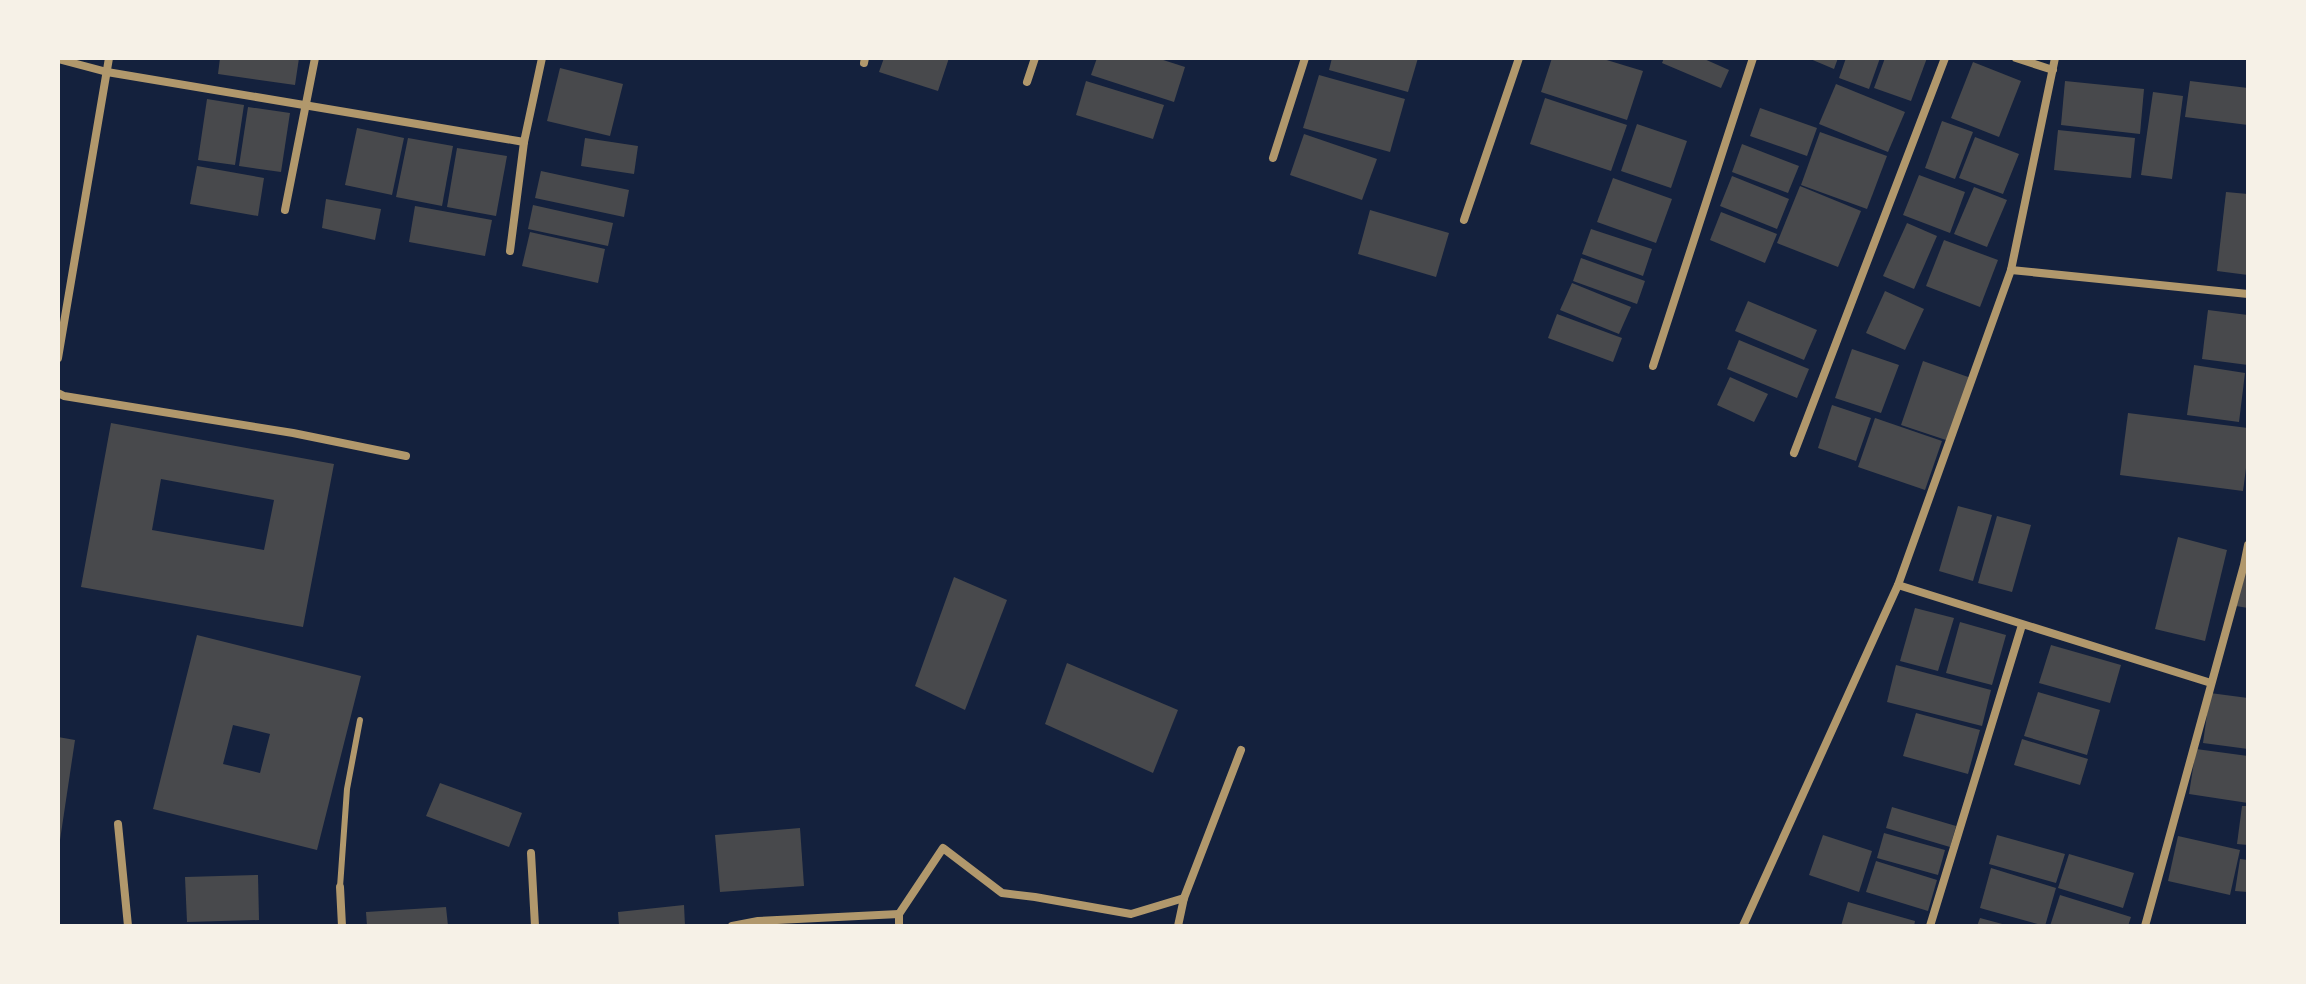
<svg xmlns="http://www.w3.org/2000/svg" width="2306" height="984" font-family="'Fira Sans Condensed',sans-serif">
  <rect width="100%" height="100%" fill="#14213d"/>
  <g fill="#48494c" fill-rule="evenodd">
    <polygon points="220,58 299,58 295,85 218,74"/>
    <polygon points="884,58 949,58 938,91 879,72"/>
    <polygon points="1097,58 1157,58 1185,67 1174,102 1091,75"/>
    <polygon points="1332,58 1418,58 1408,92 1329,70"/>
    <polygon points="1552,58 1600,58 1643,71 1627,120 1541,92"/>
    <polygon points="1664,58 1702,58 1729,70 1721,88 1662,63"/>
    <polygon points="1808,58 1838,58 1834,69"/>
    <polygon points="1846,58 1880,58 1869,89 1839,78"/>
    <polygon points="1885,58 1927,58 1911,101 1874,88"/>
    <polygon points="1973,62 2021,81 1999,137 1951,118"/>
    <polygon points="560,68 623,84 610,136 547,121"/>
    <polygon points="1319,75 1405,99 1390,152 1303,128"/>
    <polygon points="1086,81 1164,105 1153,139 1076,115"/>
    <polygon points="2065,81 2144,89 2140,134 2061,125"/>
    <polygon points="2190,81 2248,88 2248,125 2185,117"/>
    <polygon points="1836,84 1905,112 1888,152 1819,124"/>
    <polygon points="2153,92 2183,96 2172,179 2141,175"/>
    <polygon points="1545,98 1627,125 1611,171 1530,144"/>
    <polygon points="207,99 244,105 235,165 198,160"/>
    <polygon points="248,107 290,113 281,172 239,166"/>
    <polygon points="1760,108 1817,128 1807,156 1750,136"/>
    <polygon points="1942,121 1973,132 1955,179 1925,168"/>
    <polygon points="1637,124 1687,141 1671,188 1621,171"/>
    <polygon points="357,128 404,138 392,195 345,185"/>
    <polygon points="2058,130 2135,138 2131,178 2054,170"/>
    <polygon points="1820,132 1887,156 1867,209 1801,185"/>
    <polygon points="1304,134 1377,159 1362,200 1290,175"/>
    <polygon points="1975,137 2019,154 2003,194 1959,178"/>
    <polygon points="408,138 453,146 442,206 396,197"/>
    <polygon points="585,138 638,146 634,174 581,166"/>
    <polygon points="1742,144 1799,166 1788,193 1732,172"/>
    <polygon points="457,148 507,156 496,216 447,207"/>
    <polygon points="197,166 264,178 258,216 190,204"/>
    <polygon points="541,171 629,190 624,217 535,198"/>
    <polygon points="1919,175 1965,192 1950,233 1903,215"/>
    <polygon points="1732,176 1789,199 1777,229 1720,206"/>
    <polygon points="1613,178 1672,199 1656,243 1597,222"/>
    <polygon points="1800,186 1861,211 1838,267 1777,243"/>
    <polygon points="1974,187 2007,200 1987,247 1954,234"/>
    <polygon points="2226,192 2248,194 2248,275 2217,271"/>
    <polygon points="326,199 381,209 375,240 322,228"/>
    <polygon points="533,205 613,223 608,246 528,229"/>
    <polygon points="415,206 492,220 485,256 409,242"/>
    <polygon points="1370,210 1449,233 1436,277 1358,254"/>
    <polygon points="1721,212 1777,234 1765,263 1710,240"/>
    <polygon points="1907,223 1937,236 1914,289 1883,276"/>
    <polygon points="1591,229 1652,249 1643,276 1582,254"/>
    <polygon points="530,232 605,249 598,283 522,266"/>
    <polygon points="1944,240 1998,260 1980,307 1926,286"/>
    <polygon points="1581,258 1645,281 1637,304 1573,281"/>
    <polygon points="1572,283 1631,307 1619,334 1560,310"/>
    <polygon points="1885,291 1924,309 1905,350 1866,333"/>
    <polygon points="1748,301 1817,330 1804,360 1735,331"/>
    <polygon points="2208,310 2248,315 2248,365 2202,359"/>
    <polygon points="1557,314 1622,338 1613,362 1548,338"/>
    <polygon points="1739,340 1809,369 1797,398 1727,369"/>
    <polygon points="1852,349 1899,365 1881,413 1835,398"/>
    <polygon points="1923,361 1971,378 1949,441 1901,425"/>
    <polygon points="2194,365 2245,373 2239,422 2187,415"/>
    <polygon points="1730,377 1768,394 1754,422 1717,405"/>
    <polygon points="1832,405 1871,418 1856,461 1818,448"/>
    <polygon points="2128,413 2248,428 2248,453 2243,491 2120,475"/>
    <polygon points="1875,418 1942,441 1925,490 1858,467"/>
    <path d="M111 423 334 464 303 627 81 587ZM161 479 274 500 264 550 152 530Z"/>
    <polygon points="1958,506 1992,515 1973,581 1939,571"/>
    <polygon points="1997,516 2031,525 2012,592 1978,583"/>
    <polygon points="2178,537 2227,550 2205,641 2155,629"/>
    <polygon points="2248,555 2248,608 2236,606"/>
    <polygon points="954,577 1007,600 965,710 915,686"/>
    <polygon points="1915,608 1954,618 1938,671 1900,661"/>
    <polygon points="1960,622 2006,635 1992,685 1946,673"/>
    <path d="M197 635 361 676 317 850 153 809ZM233 725 270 734 260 773 223 764Z"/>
    <polygon points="2051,645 2121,665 2110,703 2039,683"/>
    <polygon points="1067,663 1178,710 1153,773 1045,724"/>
    <polygon points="1896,665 1991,690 1982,726 1887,702"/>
    <polygon points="2038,692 2100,710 2087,755 2024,736"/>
    <polygon points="2210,693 2248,698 2248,749 2203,743"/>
    <polygon points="1916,713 1980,730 1968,774 1903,756"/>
    <polygon points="58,737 75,740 60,840 58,840"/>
    <polygon points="2022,739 2088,759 2080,785 2014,765"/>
    <polygon points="2196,749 2248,756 2248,803 2189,794"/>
    <polygon points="440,783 522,813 509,847 426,816"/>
    <polygon points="2242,806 2248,806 2248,845 2237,844"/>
    <polygon points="1892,807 1956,826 1950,847 1886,828"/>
    <polygon points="800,828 804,886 720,892 715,835"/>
    <polygon points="1884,833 1945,850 1938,875 1877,858"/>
    <polygon points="1823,835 1872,851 1859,892 1809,875"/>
    <polygon points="1997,835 2065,854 2056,883 1989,864"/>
    <polygon points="2178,836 2240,850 2230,895 2168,881"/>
    <polygon points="2069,854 2134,873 2123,908 2058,888"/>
    <polygon points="2240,859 2248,860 2248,892 2235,891"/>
    <polygon points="1876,861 1937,880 1928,911 1866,892"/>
    <polygon points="1991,868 2056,888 2045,926 1980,908"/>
    <polygon points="258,875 259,920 187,922 185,877"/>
    <polygon points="2060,895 2131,917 2128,926 2050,926"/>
    <polygon points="1848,902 1915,921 1914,926 1841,926"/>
    <polygon points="684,905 685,926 619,926 618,912"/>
    <polygon points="446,907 448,926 367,926 366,912"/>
    <polygon points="1980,918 2006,925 2006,926 1977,926"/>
  </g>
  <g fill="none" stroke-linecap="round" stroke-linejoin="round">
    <polyline stroke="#b1986c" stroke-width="6" points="340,887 347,789 360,720"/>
    <g stroke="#b1986c" stroke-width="8">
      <polyline points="2016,58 2053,70"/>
      <polyline points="58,59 107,72 524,142 542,58"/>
      <polyline points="864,63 865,58"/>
      <polyline points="1027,82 1035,58"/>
      <polyline points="1273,158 1305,58"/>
      <polyline points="285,210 315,58"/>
      <polyline points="1464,220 1519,58"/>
      <polyline points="510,251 524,142"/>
      <polyline points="2011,270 2248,294"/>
      <polyline points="58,358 109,58"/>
      <polyline points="1653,366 1753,58"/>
      <polyline points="58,393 64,396 293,433 406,456"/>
      <polyline points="1794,453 1945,58"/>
      <polyline points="1898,585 2211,683"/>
      <polyline points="118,824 128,926"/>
      <polyline points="531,853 535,926"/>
      <polyline points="340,887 342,926"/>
      <polyline points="732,926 758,921 899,914"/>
      <polyline points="899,926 899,914 943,848 1002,893 1035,897 1131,914 1184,898"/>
      <polyline points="1178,926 1184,898 1241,750"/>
      <polyline points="1743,926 1898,585 2011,270 2055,58"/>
      <polyline points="1930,926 2022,625"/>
      <polyline points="2145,926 2244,565 2248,545"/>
    </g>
  </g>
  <rect width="2306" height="984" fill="none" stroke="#f6f1e7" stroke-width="120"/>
</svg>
